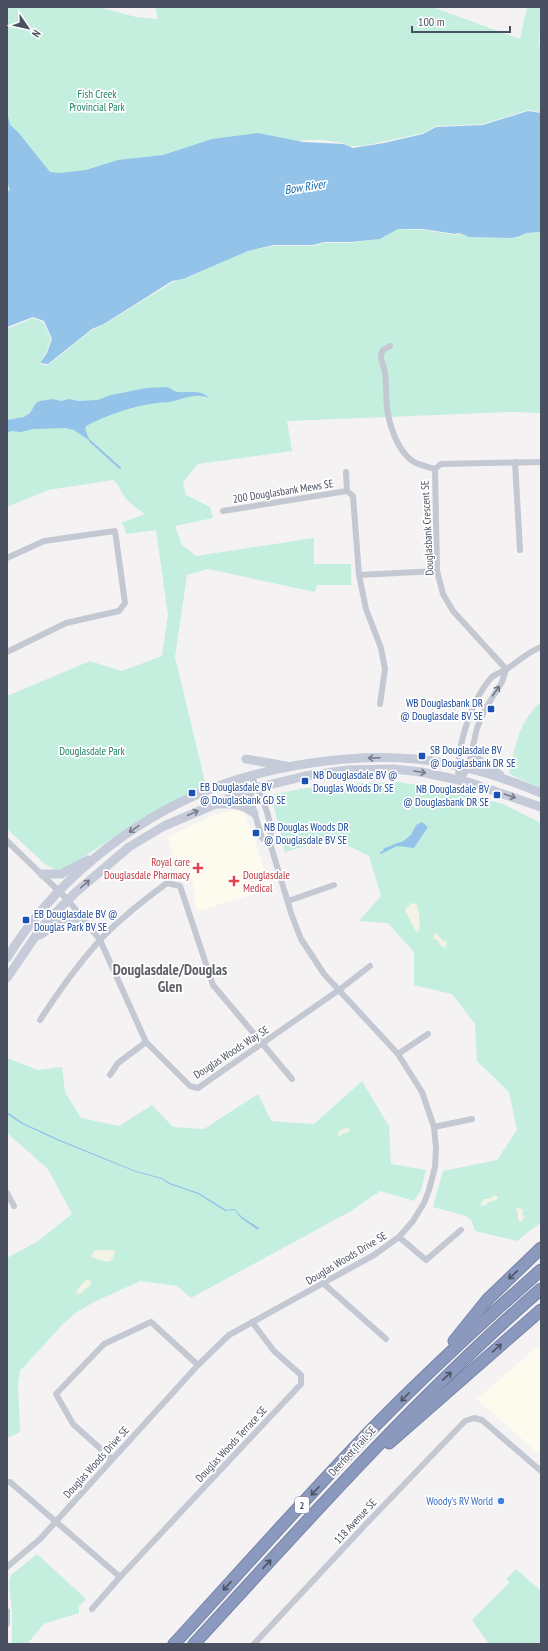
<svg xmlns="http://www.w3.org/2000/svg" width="548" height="1651" font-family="'PT Sans Narrow',sans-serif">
  <rect width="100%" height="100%" fill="#f4f2f2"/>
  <g fill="#fcfbee">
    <polygon points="233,810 245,813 271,889 197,911 192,880 176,870 168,837 209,817"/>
    <polygon points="541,1343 541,1456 477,1399"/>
  </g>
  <g fill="#c4efde">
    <polygon points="7,7 98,7 136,17 158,19 155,7 432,7 520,39 527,7 541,7 539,45 541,46 541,112 528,110 483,124 436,126 423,133 363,146 349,146 344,143 322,140 305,140 284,144 7,245"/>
    <path d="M398 229 423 230 455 235 459 234 469 237 511 238H518L528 233 541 232V413L513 412 287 421 292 451 198 464 183 482 186 495 210 507 213 518 175 526 182 545 196 556 314 538V564H351V585H317L315 592 208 569 187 575 175 657 206 786C156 807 113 839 66 868L57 870 46 865 7 829V696L90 661 122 671 162 656 168 615 156 530 126 534 124 526 121 523 145 514C138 509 132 505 126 499 121 493 120 485 113 480L48 490 7 507V329L33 318 43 322 51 339 46 353 39 364 48 365 92 330 105 324 173 282 183 279 248 251 274 246H312L325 243H351L380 239Z"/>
    <path d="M541 702V788L509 774C516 745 518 722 541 702Z"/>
    <polygon points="397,782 438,788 503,804 541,823 541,1222 517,1241 475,1231 472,1221 466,1216 433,1207 443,1171 497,1160 517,1130 509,1092 477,1061 475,1024 452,994 414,985 414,952 388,923 359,921 381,896 369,856 333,838 285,852 272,799 276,794 300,789 339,784"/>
    <polygon points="7,1058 38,1070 62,1067 65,1092 81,1118 119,1126 152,1105 173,1127 204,1129 258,1094 271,1121 314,1124 362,1081 389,1126 391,1164 426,1170 421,1190 414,1201 380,1191 351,1211 191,1298 177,1286 140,1281 94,1302 77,1312 63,1324 20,1371 18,1384 20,1432 7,1438 7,1258 38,1241 72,1214 48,1169 7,1133"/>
    <polygon points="37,1554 86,1599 79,1606 79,1613 44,1624 27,1644 12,1644 12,1613 9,1583 11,1575"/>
    <polygon points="516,1569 541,1591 541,1644 489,1644 472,1620 510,1582 506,1579"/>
  </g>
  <g fill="#f4f2e4">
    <path d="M413 903 416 904C419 907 421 927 419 931L416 932 405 910 409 905Z"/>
    <polygon points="436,933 442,940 447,942 446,948 441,946 438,941 433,938 435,934"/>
    <polygon points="347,1128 350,1129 349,1132 344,1133 340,1136 337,1135 340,1130"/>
    <polygon points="495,1195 498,1197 496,1200 489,1202 484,1206 480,1205 484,1199 488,1199"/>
    <polygon points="518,1207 523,1210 522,1215 525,1217 521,1222 518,1220 518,1214 516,1210"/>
    <polygon points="98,1250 114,1250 115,1252 112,1260 107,1262 91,1257 94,1251"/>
    <path d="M87 1279 91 1281 90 1286 85 1289 80 1294 76 1293C76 1290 84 1282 87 1279Z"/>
  </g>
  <g fill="#93c3e9">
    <polygon points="7,111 10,125 18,132 50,172 59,173 86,170 118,160 163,155 212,139 258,133 303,142 344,144 353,148 384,143 423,134 436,127 483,125 528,111 541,113 541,232 527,233 518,237 511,238 469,237 459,233 455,234 423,229 398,229 380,239 351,242 325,242 312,245 274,245 248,251 183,279 172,281 104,324 92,329 48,364 40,363 47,353 52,339 44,321 33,317 7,327 7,192 10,190 7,181"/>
    <path d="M167 387C171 388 174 392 178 392 188 393 201 389 209 398 195 392 183 399 169 402 165 403 161 402 157 403 132 406 107 415 86 426L85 429 90 441 74 430 65 428 33 429 21 432 11 431 7 433V420L24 417 30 413 36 403 40 401 53 399 61 401 69 399 79 401 98 400 111 395 146 388Z"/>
    <path d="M422 822 428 827 414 848 397 846 381 854 380 852 383 851 384 848C391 847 395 842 402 842L411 835 416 825Z"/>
    <polygon points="7,1112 23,1123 60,1140 136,1171 162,1178 170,1183 199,1193 226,1210 235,1209 242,1217 259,1228 258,1230 241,1218 235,1210 225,1211 198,1194 169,1184 162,1179 136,1172 59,1141 22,1124 7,1114"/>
  </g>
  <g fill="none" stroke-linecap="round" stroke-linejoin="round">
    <polyline stroke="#93c3e9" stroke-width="2" points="90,441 120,468"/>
    <g stroke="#7784aa" stroke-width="13">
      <g id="highway">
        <polyline points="454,1341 487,1300 541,1248"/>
        <polyline points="389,1443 541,1310"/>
        <path d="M174 1644C239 1573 303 1501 369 1432 424 1376 482 1322 541 1270"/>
        <path d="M194 1644C306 1522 416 1398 541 1289"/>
      </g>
    </g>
    <g stroke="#c4c8d3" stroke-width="6">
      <path d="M390 346 383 350C378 359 384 364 385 373 387 387 385 401 388 414 391 430 399 453 414 462 420 465 428 467 435 469"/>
      <polyline points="515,462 520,550"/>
      <polyline points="346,472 347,491 353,496 359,575 366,609 381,648 385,669 380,704"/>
      <polyline points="223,511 347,491"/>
      <polyline points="7,558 44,541 115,531 125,603 119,611 66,623 7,652"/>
      <polyline points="359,575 437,571"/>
      <polyline points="506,669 453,611 443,594 437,571 435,469 441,464 541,462"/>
      <path d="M459 780C455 750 471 700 492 677 495 674 501 672 505 670 517 663 527 652 541 647"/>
      <polyline points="459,780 468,769 477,728 484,711 502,682 506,669"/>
      <polyline points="251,787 251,801 262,838 270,843"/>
      <polyline points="7,841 68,900 100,940 146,1042 190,1086 198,1088 339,990 370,966"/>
      <polyline points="288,901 334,885"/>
      <path d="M40 1020C58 992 77 966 99 941 119 919 144 900 167 883L180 886 213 985 292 1079"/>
      <polyline points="398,1054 428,1034"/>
      <polyline points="110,1075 118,1063 146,1042"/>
      <polyline points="434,1127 472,1119"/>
      <polyline points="7,1193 14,1206"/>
      <polyline points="399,1237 426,1260 461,1230"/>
      <polyline points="324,1284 386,1339"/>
      <polyline points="112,1459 73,1424 56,1394 104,1344 151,1322 198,1365"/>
      <polyline points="7,1482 10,1482 120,1577 301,1384 301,1375 274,1351 252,1322"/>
      <path d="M7 1567 40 1539 198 1365 229 1335 374 1255 399 1237 413 1221 424 1203 429 1190 435 1167 436 1148 434 1127 422 1092 398 1054 324 974 301 939 292 916 270 843C274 820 261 796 251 776"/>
      <polyline points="92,1609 120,1577"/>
      <polyline points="7,1611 7,1624"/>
      <polyline points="254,1644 367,1523 465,1421 474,1418 482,1420 541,1471"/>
    </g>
    <g stroke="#c6cbd9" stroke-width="9">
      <polyline points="471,752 483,764 500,775"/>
      <polyline points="246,759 286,766"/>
      <path d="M218 804C232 803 243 804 254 813"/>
      <polyline points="42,874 61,874 88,860"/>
      <path d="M40 935C57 924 62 913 84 920"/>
      <path d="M7 958C52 884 128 822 208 790 268 766 350 753 415 759 458 763 501 776 541 793"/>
      <polyline points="7,978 41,928 75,893 129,847 164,826 251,789 305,776 348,770 394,769 421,772 468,782 541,807"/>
    </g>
    <use href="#highway" stroke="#8c99be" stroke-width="11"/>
  </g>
  <defs><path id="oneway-shaft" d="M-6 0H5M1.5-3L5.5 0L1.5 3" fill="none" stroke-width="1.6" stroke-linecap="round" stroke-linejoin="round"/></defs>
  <use stroke="#6f7482" href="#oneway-shaft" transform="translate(496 691) rotate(-55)"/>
  <g stroke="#757b8a">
    <use href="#oneway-shaft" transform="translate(374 758) rotate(178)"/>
    <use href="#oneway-shaft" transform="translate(420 772) rotate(9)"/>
    <use href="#oneway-shaft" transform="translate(510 796) rotate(19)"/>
    <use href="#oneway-shaft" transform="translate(193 813) rotate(-25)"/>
    <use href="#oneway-shaft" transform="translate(134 829) rotate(146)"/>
    <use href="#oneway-shaft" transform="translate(85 884) rotate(-42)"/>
  </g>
  <g stroke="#4d5464">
    <use href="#oneway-shaft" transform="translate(513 1275) rotate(137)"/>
    <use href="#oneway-shaft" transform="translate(497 1348) rotate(-41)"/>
    <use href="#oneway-shaft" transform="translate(447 1376) rotate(-43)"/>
    <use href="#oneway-shaft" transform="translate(405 1397) rotate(135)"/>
    <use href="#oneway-shaft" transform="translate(315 1491) rotate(133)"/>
    <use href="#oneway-shaft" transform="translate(267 1564) rotate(-47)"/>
    <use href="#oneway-shaft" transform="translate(227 1586) rotate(133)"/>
  </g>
  <g fill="#1a4fb4" stroke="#fff" stroke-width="1.5">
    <rect x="487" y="705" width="8" height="8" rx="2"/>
    <rect x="418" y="752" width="8" height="8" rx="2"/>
    <rect x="301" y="777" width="8" height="8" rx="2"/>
    <rect x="188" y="789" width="8" height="8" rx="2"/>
    <rect x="493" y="791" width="8" height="8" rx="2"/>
    <rect x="252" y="829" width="8" height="8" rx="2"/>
    <rect x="22" y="916" width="8" height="8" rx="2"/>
  </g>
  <g fill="#e0444e" stroke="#fff" stroke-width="1.5">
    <path d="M196 862h4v4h4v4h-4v4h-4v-4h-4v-4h4z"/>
    <path d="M232 875h4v4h4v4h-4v4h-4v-4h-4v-4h4z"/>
  </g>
  <circle fill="#3f7fe0" stroke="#fff" stroke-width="1.5" cx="501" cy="1501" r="4"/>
  <g text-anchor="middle" stroke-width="3.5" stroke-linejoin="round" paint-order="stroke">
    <rect fill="#fff" stroke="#80848f" stroke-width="1" x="295" y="1497" width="14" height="16" rx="3"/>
    <g font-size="10" font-weight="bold" fill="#4a505f">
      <text x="302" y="1509">2</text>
    </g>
    <g font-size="11" fill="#1c7f65" stroke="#fff">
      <text x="97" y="98">Fish Creek<tspan x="97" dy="13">Provincial Park</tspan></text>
      <text x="92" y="755">Douglasdale Park</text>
    </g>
    <g font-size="11" fill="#4a505f" stroke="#fff">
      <text transform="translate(283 491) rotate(-9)" y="4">200 Douglasbank Mews SE</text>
      <text transform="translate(427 528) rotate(-93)" y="4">Douglasbank Crescent SE</text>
      <text transform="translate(231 1052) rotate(-33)" y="4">Douglas Woods Way SE</text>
      <text transform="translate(346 1258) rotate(-31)" y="4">Douglas Woods Drive SE</text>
      <text transform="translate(231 1444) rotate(-47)" y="4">Douglas Woods Terrace SE</text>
      <text transform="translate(352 1451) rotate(-47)" y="4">Deerfoot Trail SE</text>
      <text transform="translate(96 1462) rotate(-48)" y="4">Douglas Woods Drive SE</text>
      <text transform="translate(355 1521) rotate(-47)" y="4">118 Avenue SE</text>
    </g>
    <g font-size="11" fill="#164399" stroke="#fff" text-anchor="start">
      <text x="483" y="707" text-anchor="end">WB Douglasbank DR<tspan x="483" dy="13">@ Douglasdale BV SE</tspan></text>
      <text x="430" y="754">SB Douglasdale BV<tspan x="430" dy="13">@ Douglasbank DR SE</tspan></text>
      <text x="313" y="779">NB Douglasdale BV @<tspan x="313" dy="13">Douglas Woods Dr SE</tspan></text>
      <text x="200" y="791">EB Douglasdale BV<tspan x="200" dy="13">@ Douglasbank GD SE</tspan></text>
      <text x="489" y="793" text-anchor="end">NB Douglasdale BV<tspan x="489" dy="13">@ Douglasbank DR SE</tspan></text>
      <text x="264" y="831">NB Douglas Woods DR<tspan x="264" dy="13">@ Douglasdale BV SE</tspan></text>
      <text x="34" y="918">EB Douglasdale BV @<tspan x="34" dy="13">Douglas Park BV SE</tspan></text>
    </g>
    <g font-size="11" fill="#be3a42" stroke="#fff" text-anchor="end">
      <text x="190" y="866">Royal care<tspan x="190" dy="13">Douglasdale Pharmacy</tspan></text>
      <text x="243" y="879" text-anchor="start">Douglasdale<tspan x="243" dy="13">Medical</tspan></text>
    </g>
    <g font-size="11" fill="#366cbe" stroke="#fff" text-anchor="end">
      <text x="493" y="1505">Woody's RV World</text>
    </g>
    <g font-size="12" font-style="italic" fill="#1267aa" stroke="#fff">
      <text transform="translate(305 187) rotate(-9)" y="4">Bow River</text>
    </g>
    <g font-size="15" font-weight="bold" fill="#5e6067" stroke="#fff">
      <text x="170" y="975">Douglasdale/Douglas<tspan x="170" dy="17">Glen</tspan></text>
    </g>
  </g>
  <rect width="548" height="1651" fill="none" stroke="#4a505f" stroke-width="16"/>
  <g transform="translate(28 28) rotate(124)" stroke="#ffffff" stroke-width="3" paint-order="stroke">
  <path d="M0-3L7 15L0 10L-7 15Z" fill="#4a505f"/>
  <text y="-6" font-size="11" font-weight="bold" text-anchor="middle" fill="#4a505f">N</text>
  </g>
  <path d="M412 26v6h98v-6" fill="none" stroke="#4a505f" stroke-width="2"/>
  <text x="418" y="26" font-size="12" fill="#4a505f" stroke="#ffffff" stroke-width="3" paint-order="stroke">100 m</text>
</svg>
